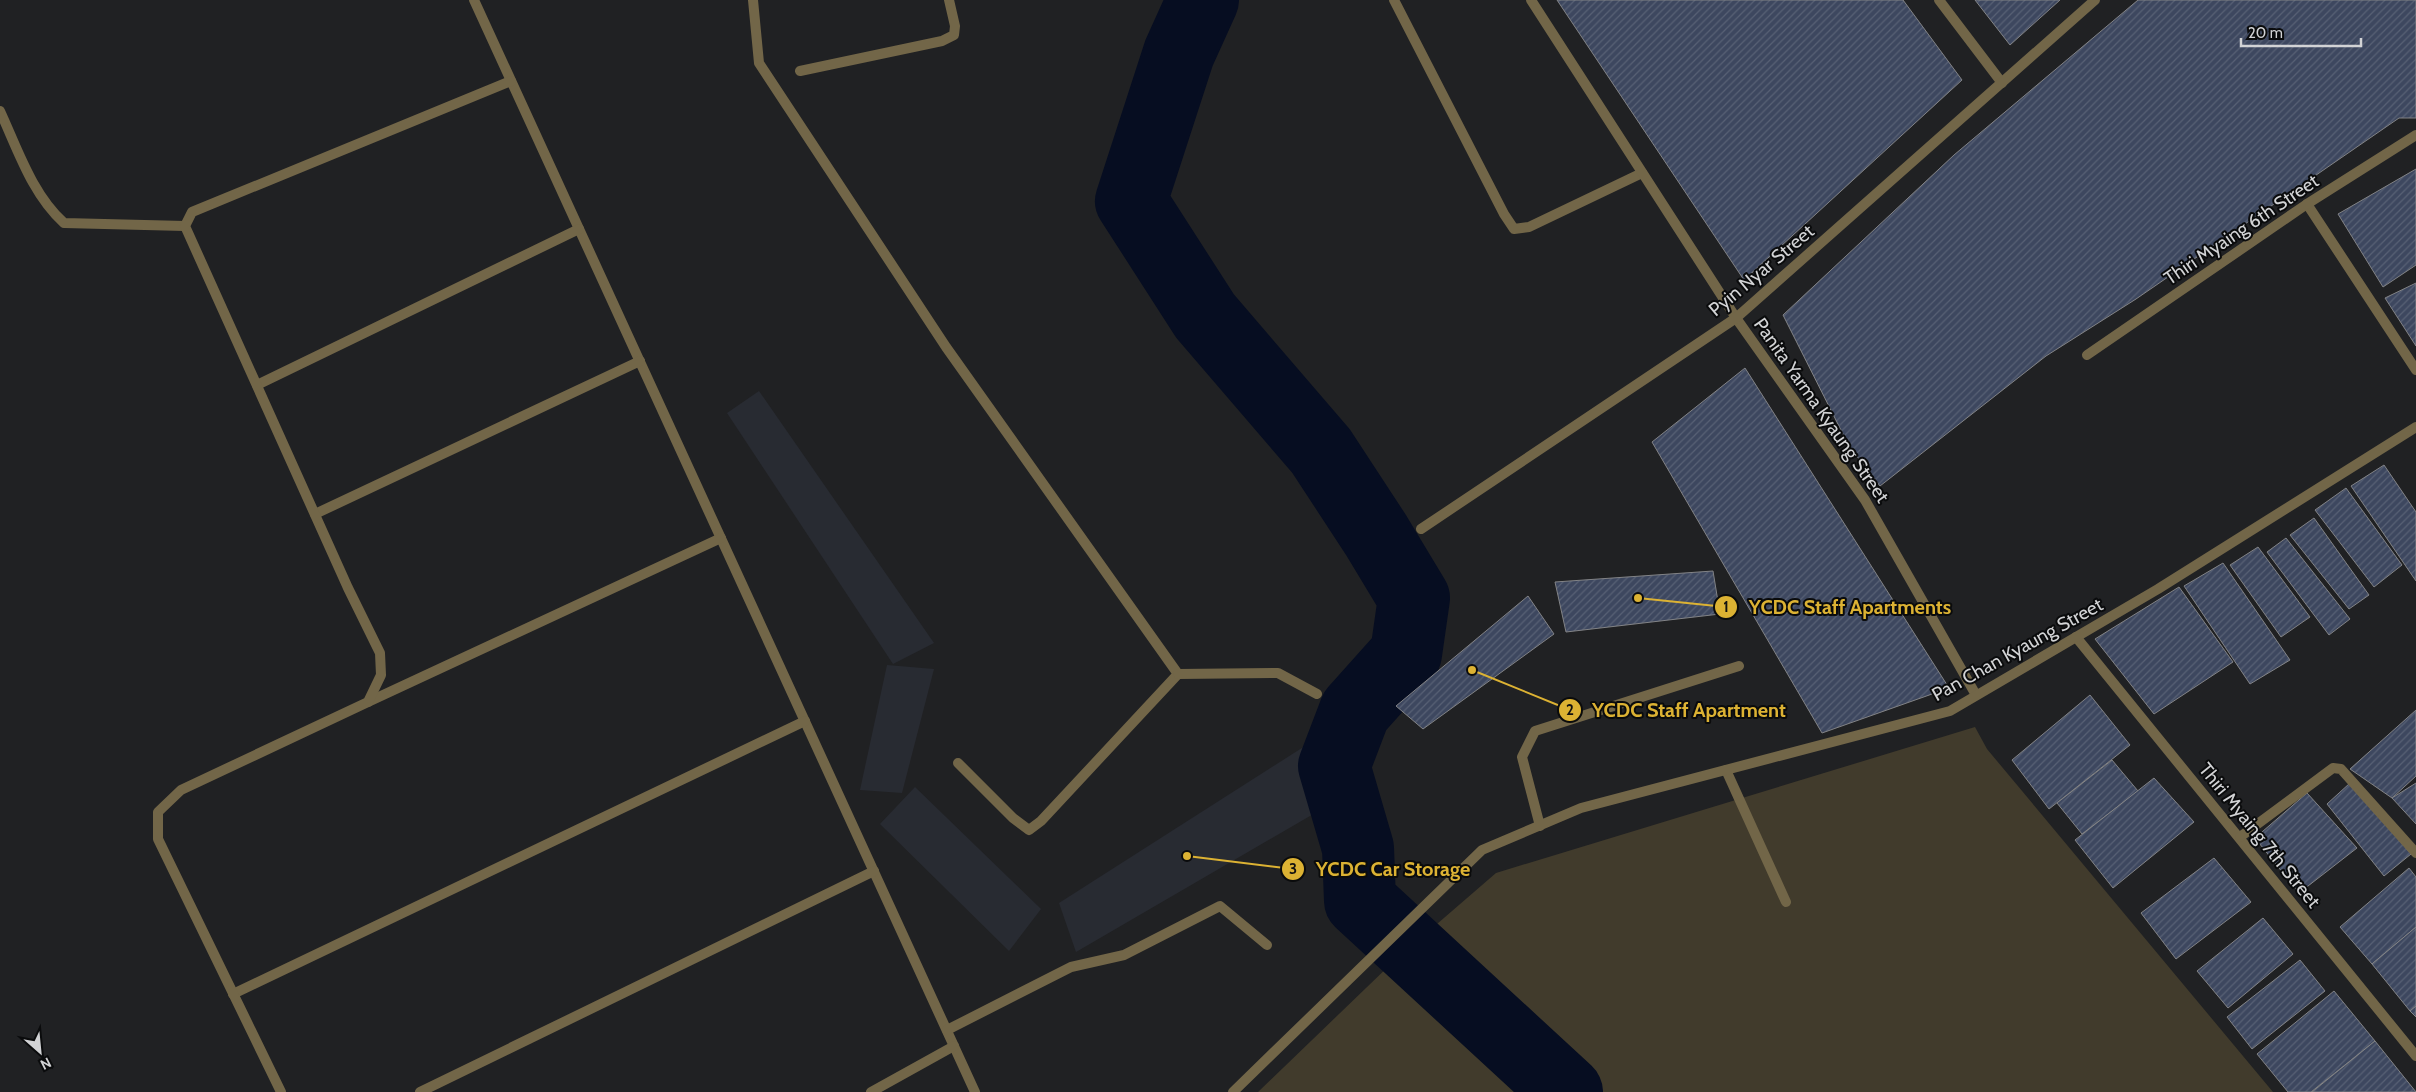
<svg xmlns="http://www.w3.org/2000/svg" width="2416" height="1092" font-family="Cabin,sans-serif">
  <defs>
    <pattern id="building-hatch" width="6" height="6" patternUnits="userSpaceOnUse" patternTransform="scale(1.25)"><rect width="6" height="6" fill="#3d475f"/><path d="M-1 1l2-2M0 6l6-6M5 7l2-2" fill="none" stroke="#586175"/></pattern>
  </defs>
  <rect width="100%" height="100%" fill="#202123"/>
  <g fill="#282b32">
    <polygon points="759,391 934,643 893,664 727,413"/>
    <polygon points="887,665 934,669 902,793 860,790"/>
    <polygon points="1305,746 1322,809 1076,952 1059,903"/>
    <polygon points="915,787 1041,909 1009,951 880,824"/>
  </g>
  <polygon fill="#413b2c" points="1975,727 1987,749 2273,1092 1258,1092 1393,962 1496,873"/>
  <g fill="none" stroke-linecap="round" stroke-linejoin="round">
    <polyline stroke="#060d21" stroke-width="72" points="1203,0 1179,53 1131,201 1205,316 1321,451 1376,535 1414,598 1406,654 1355,711 1334,766 1358,848 1360,901 1567,1092"/>
  </g>
  <g fill="url(#building-hatch)" stroke="#828386">
    <polygon points="1557,0 1903,0 1962,80 1744,280"/>
    <polygon points="1975,0 2060,0 2010,45"/>
    <polygon points="2138,0 2416,0 2416,118 2399,118 2136,299 2046,356 1880,486 1849,446 1783,315 1954,155"/>
    <polygon points="2416,169 2416,265 2383,287 2338,214"/>
    <polygon points="2416,283 2416,346 2385,298"/>
    <polygon points="1745,368 1949,688 1822,733 1652,442"/>
    <polygon points="2384,465 2416,512 2416,581 2351,486"/>
    <polygon points="2346,488 2402,565 2374,587 2315,510"/>
    <polygon points="2314,518 2369,595 2349,609 2290,535"/>
    <polygon points="2286,538 2350,619 2329,635 2267,552"/>
    <polygon points="2258,547 2310,617 2281,637 2230,565"/>
    <polygon points="2223,563 2290,660 2250,684 2184,586"/>
    <polygon points="1713,571 1720,614 1566,632 1555,582"/>
    <polygon points="2179,587 2233,662 2154,714 2095,639"/>
    <polygon points="1528,596 1554,634 1423,729 1396,706"/>
    <polygon points="2090,695 2130,745 2049,809 2012,760"/>
    <polygon points="2416,710 2416,776 2392,798 2350,769"/>
    <polygon points="2112,760 2138,791 2082,834 2057,803"/>
    <polygon points="2154,778 2194,822 2113,888 2075,840"/>
    <polygon points="2350,783 2411,854 2384,876 2327,804"/>
    <polygon points="2416,783 2416,824 2392,798"/>
    <polygon points="2307,793 2357,848 2299,893 2255,838"/>
    <polygon points="2214,858 2251,902 2176,959 2141,913"/>
    <polygon points="2409,868 2416,877 2416,927 2372,964 2340,927"/>
    <polygon points="2263,918 2293,954 2228,1008 2197,971"/>
    <polygon points="2416,927 2416,1006 2410,1011 2372,964"/>
    <polygon points="2300,960 2325,991 2252,1049 2227,1017"/>
    <polygon points="2334,991 2375,1041 2311,1092 2288,1092 2257,1054"/>
    <polygon points="2416,1006 2416,1017 2410,1011"/>
    <polygon points="2375,1041 2416,1092 2312,1092"/>
  </g>
  <g fill="none" stroke-linecap="round" stroke-linejoin="round">
    <g stroke="#726648" stroke-width="10">
      <polyline points="474,0 975,1092"/>
      <polyline points="753,0 759,63 946,347 1178,674 1041,821 1029,830 1013,818 958,763"/>
      <polyline points="800,71 942,41 954,35 955,26 949,0"/>
      <path d="M0 111C18 150 32 194 64 223L185 226"/>
      <polyline points="257,385 579,229"/>
      <polyline points="315,514 640,361"/>
      <polyline points="1178,674 1278,673 1317,694"/>
      <polyline points="368,702 721,538"/>
      <polyline points="1726,770 1786,902"/>
      <polyline points="1540,826 1522,757 1535,731 1739,666"/>
      <polyline points="233,994 805,721"/>
      <polyline points="947,1030 1071,967 1124,955 1220,906 1267,945"/>
      <polyline points="281,1092 158,839 158,812 181,790 368,702 381,675 380,653 348,588 185,226 192,212 511,81"/>
      <polyline points="420,1092 874,871"/>
      <polyline points="871,1092 954,1046"/>
    </g>
    <g stroke="#726648" stroke-width="10">
      <polyline points="1394,0 1504,214 1514,229 1529,227 1642,173"/>
      <polyline points="1531,0 1736,318 1865,500 1976,695"/>
      <polyline points="1939,0 2002,83"/>
      <polyline points="2307,204 2416,370"/>
      <polyline points="2087,355 2307,204 2416,135"/>
      <polyline points="1421,529 1736,318 2095,0"/>
      <polyline points="2076,637 2416,1056"/>
      <polyline points="2240,837 2333,768 2341,769 2416,853"/>
      <polyline points="1233,1092 1482,850 1581,808 1950,711 2158,589 2416,427"/>
    </g>
  </g>
  <g text-anchor="middle" stroke-width="4" stroke-linejoin="round" paint-order="stroke">
    <g font-size="19" fill="#d2d3d5" stroke="#0a0b0c">
      <text transform="translate(2241 229) rotate(-34)" y="7">Thiri Myaing 6th Street</text>
      <text transform="translate(1761 270) rotate(-40)" y="7">Pyin Nyar Street</text>
      <text transform="translate(1822 410) rotate(55)" y="7">Panita Yarma Kyaung Street</text>
      <text transform="translate(2017 649) rotate(-29)" y="7">Pan Chan Kyaung Street</text>
      <text transform="translate(2260 835) rotate(51)" y="7">Thiri Myaing 7th Street</text>
    </g>
  </g>
  <path fill="none" stroke="#dcb233" stroke-width="2" d="M1638 598L1726 607M1472 670L1570 710M1187 856L1293 869"/>
  <g fill="#dcb233" stroke="#0a0b0c" stroke-width="2">
    <circle cx="1638" cy="598" r="5"/>
    <circle cx="1472" cy="670" r="5"/>
    <circle cx="1187" cy="856" r="5"/>
    <circle cx="1726" cy="607" r="12"/>
    <circle cx="1570" cy="710" r="12"/>
    <circle cx="1293" cy="869" r="12"/>
  </g>
  <g font-size="15" text-anchor="middle" font-weight="bold" fill="#111">
    <text x="1726" y="612">1</text>
    <text x="1570" y="715">2</text>
    <text x="1293" y="874">3</text>
  </g>
  <g font-size="20" text-anchor="middle" font-weight="bold" fill="#dcb233" stroke="#0a0b0c" stroke-width="4" stroke-linejoin="round" paint-order="stroke">
    <text x="1850" y="614">YCDC Staff Apartments</text>
    <text x="1689" y="717">YCDC Staff Apartment</text>
    <text x="1393" y="876">YCDC Car Storage</text>
  </g>
  <g transform="translate(40 1052) rotate(153)" stroke="#0a0b0c" stroke-width="4" paint-order="stroke">
  <path d="M0-4L9 19L0 12L-9 19Z" fill="#d2d3d5"/>
  <text y="-8" font-size="14" font-weight="bold" text-anchor="middle" fill="#d2d3d5">N</text>
  </g>
  <path d="M2241 38v8h120v-8" fill="none" stroke="#d2d3d5" stroke-width="2.5"/>
  <text x="2248" y="38" font-size="15" fill="#d2d3d5" stroke="#0a0b0c" stroke-width="4" paint-order="stroke">20 m</text>
</svg>
